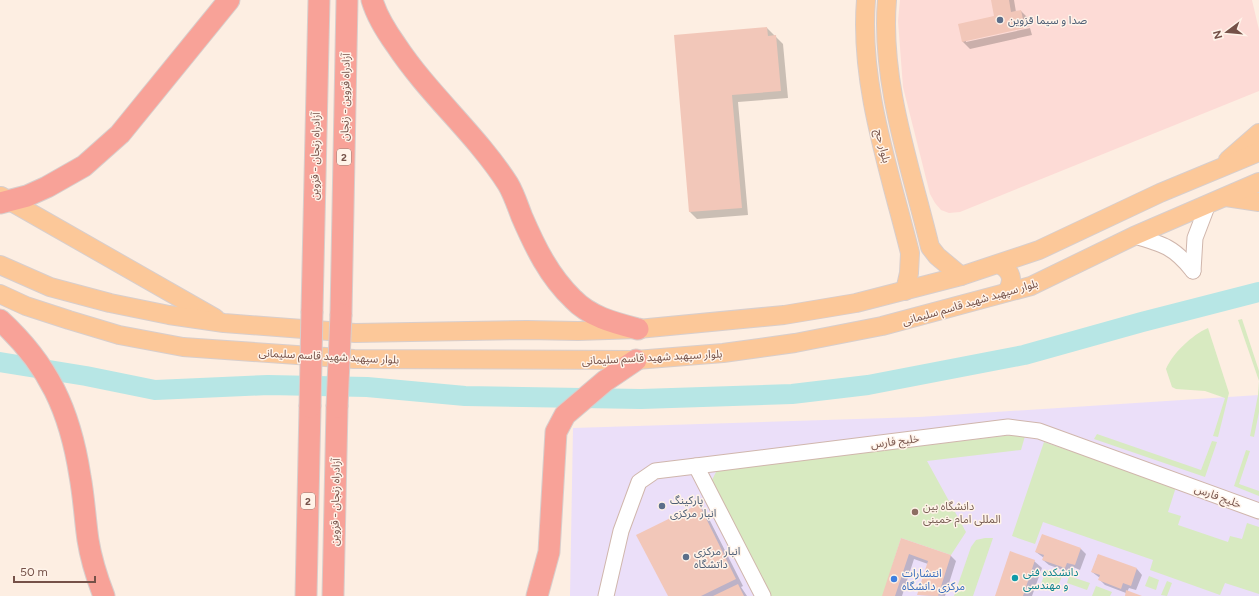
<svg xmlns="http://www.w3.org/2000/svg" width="1259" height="596" font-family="Figtree,'Noto Sans Arabic',sans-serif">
  <rect width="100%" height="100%" fill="#fdeee2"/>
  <polygon fill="#fddbd6" points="900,0 1252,0 1259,30 1259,91 960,212 949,213 941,210 935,203 930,194 903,87 898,21"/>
  <polygon fill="#ebdff9" points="1259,395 1259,596 570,596 573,428 919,417"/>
  <g fill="#d8eac1">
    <polygon points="1242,319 1259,371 1259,412 1254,437 1250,436 1258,395 1259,381 1238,320"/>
    <path d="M1208 328 1229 393 1218 437 1213 436 1225 398 1205 391 1176 389 1172 387 1166 369C1173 353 1192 335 1208 328Z"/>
    <polygon points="1097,434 1201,470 1212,441 1217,442 1205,477 1094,439"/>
    <polygon points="1012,435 1025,436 1021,450 927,461 966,532 951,555 901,538 883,596 766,596 709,486 717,470"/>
    <polygon points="1044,442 1176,487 1168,512 1181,516 1178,525 1228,542 1230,536 1242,539 1247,523 1259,527 1259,594 1225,583 1220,595 1150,570 1153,560 1043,522 1035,544 1012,536"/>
    <polygon points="1246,450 1250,451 1239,484 1259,491 1259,496 1234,486"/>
    <polygon points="985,538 993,538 973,596 954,596 971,547 976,540"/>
    <polygon points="1046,570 1062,576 1057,589 1041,584"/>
    <polygon points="1069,576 1090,583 1087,590 1067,583"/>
    <polygon points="1149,576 1159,580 1156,590 1145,586"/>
    <polygon points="1167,581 1172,583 1167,596 1161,595"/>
    <polygon points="1096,586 1112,592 1110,596 1092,596"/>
  </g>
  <g fill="#0003">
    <polygon points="992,0 1014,0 1016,12 1021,11 1028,18 1030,26 966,40 966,42 1030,28 1032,35 970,49 962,41 995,17"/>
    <polygon points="767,28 783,44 788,98 738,102 748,215 697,219 690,212 675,36"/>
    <polygon points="698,505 706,513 743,586 741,587 747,596 669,596"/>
    <polygon points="902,540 951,556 956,561 945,596 919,595 928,564 914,559 902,596 883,596"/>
    <polygon points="1081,549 1086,554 1080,570 1073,567 1071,573 1049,565 1043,560 1044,558 1036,552"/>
    <polygon points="1098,555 1137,569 1142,575 1136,590 1129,588 1127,592 1139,596 1126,596 1126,593 1105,585 1100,580 1100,578 1092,572"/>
    <polygon points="1034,561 1042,568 1032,596 996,596"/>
  </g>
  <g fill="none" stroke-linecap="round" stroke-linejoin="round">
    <polyline stroke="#b7e6e5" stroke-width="20" points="0,362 86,376 155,390 268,385 367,387 465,396 641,399 792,394 868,385 1024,355 1142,322 1259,292"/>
  </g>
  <g fill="#f2c7b9">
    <polygon points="991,0 1009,0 1011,12 1021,10 1025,28 962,42 958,24 994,16"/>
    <polygon points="767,27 768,36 776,35 781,91 732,95 742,208 689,212 674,35"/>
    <polygon points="699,504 736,579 701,596 668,596 636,535"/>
    <polygon points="1042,534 1081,548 1075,565 1067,563 1065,568 1042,560 1044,555 1035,552"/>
    <polygon points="901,538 951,555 938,596 917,595 928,561 909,554 895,596 882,596"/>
    <polygon points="1010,551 1035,560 1023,596 995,596"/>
    <polygon points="1098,554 1137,568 1131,586 1123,583 1121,589 1098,580 1100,575 1091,572"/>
    <polygon points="738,584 744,596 713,596"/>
    <polygon points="1126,590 1142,596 1125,596"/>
  </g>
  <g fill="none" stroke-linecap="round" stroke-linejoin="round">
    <g stroke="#d0b6ac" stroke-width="17">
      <g id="minor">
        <path d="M1134 236C1163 244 1174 247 1193 271"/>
        <polyline points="1193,271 1195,238 1208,204"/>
        <polyline points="696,466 763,596"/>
        <polyline points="606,596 621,531 639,482 655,471 696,466 1008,427 1039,431 1259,511"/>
      </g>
    </g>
    <g stroke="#d8cecc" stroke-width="20">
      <g id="major">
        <path d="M866 0C859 84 890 172 910 253L909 273 905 291"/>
        <path d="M887 0C880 82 911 168 930 247L937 256 961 276"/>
        <polyline points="1228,160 1259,133"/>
        <polyline points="1,196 215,318"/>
        <polyline points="1226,197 1259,202"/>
        <path d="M999 264C1012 271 1014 280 1007 292"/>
        <polyline points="0,265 50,287 110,303 169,315 224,323 355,333 527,330 578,331 638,329 784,315 856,303 961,276 1039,250 1160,193 1259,152"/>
        <polyline points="0,294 26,306 69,320 119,335 183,347 354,359 636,360 723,353 795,343 882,326 1031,286 1134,236 1259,182"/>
      </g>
    </g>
    <g stroke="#d8cecc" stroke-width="23">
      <g id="highway">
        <path d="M372 0C377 17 386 31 396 45 429 95 476 134 508 184 514 194 518 207 522 217 535 247 549 276 573 299 590 317 615 323 638 329"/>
        <polyline points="0,203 27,196 47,187 84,166 120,134 229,0"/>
        <polyline points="312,311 319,0"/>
        <polyline points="341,314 347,0"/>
        <path d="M0 320C49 365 70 411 80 476 84 498 85 519 88 540 91 559 97 578 104 596"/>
        <polyline points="306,596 310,407"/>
        <polyline points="333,596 337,407"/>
        <polyline points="537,596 549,552 556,432 565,415 605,381 636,360"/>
      </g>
    </g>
    <use href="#minor" stroke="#fff" stroke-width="15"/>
    <use href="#major" stroke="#fcc899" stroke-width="18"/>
    <use href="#highway" stroke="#f8a298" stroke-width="21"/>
    <g stroke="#d8cecc" stroke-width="23" stroke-linecap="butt">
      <g id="highway-bridge">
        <polyline points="310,407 312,311"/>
        <polyline points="337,407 341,314"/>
      </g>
    </g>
    <use href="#highway-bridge" stroke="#f8a298" stroke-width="21"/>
  </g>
  <g fill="#5c6f8a" stroke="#fff3e9" stroke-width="1.5">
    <circle cx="1000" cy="20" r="4"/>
    <circle cx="662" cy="506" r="4"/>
    <circle cx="686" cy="557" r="4"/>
  </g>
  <circle fill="#8d6e63" stroke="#fff3e9" stroke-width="1.5" cx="915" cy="512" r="4"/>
  <circle fill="#0f9aa8" stroke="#fff3e9" stroke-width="1.5" cx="1015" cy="578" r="4"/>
  <circle fill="#3f7fe0" stroke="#fff3e9" stroke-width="1.5" cx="894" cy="579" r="4"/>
  <g text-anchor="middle" stroke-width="3" stroke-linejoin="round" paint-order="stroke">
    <g fill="#fff3e9" stroke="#9e8278" stroke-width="1">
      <rect x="337" y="149" width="14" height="16" rx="3"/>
      <rect x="301" y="493" width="14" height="16" rx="3"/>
    </g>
    <g font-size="10" font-weight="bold" fill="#755148">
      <text x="344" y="161">2</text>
      <text x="308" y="505">2</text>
    </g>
    <g font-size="11" fill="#4e5e75" stroke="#fff3e9" text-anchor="start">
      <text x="1008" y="24">صدا و سیما قزوین</text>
      <text x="670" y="504">پارکینگ<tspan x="670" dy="13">انبار مرکزی</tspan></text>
      <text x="694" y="555">انبار مرکزی<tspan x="694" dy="13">داتشگاه</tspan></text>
    </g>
    <g font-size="11" fill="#755148" stroke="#fff3e9">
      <text transform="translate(345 97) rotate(-89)" y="4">آزادراه قزوین - زنجان</text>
      <text transform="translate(883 146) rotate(76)" y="4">بلوار حج</text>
      <text transform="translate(315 156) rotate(-89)" y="4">آزادراه زنجان - قزوین</text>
      <text transform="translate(970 302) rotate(-16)" y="4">بلوار سپهبد شهید قاسم سلیمانی</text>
      <text transform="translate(329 356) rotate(3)" y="4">بلوار سپهبد شهید قاسم سلیمانی</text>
      <text transform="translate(652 357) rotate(-3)" y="4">بلوار سپهبد شهید قاسم سلیمانی</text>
      <text transform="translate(895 441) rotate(-7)" y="4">خلیج فارس</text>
      <text transform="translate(1218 496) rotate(20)" y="4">خلیج فارس</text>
      <text transform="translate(335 502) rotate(-89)" y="4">آزادراه زنجان - قزوین</text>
    </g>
    <g font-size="11" fill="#785e54" stroke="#fff3e9" text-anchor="start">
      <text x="923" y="510">دانشگاه بین<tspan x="923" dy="13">المللی امام خمینی</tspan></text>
    </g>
    <g font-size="11" fill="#0d838f" stroke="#fff3e9" text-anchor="start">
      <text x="1023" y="576">دانشکده فنی<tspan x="1023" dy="13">و مهندسی</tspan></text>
    </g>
    <g font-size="11" fill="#366cbe" stroke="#fff3e9" text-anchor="start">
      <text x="902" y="577">انتشارات<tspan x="902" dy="13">مرکزی دانشگاه</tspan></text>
    </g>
  </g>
  <g transform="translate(1227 32) rotate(254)" stroke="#fff3e9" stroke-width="3" paint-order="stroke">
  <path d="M0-3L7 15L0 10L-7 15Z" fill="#755148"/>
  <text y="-6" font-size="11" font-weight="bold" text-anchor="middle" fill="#755148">N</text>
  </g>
  <path d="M14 576v6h81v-6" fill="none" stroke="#755148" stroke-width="2"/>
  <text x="20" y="576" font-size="12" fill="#755148" stroke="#fff3e9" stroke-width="3" paint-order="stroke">50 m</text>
</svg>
